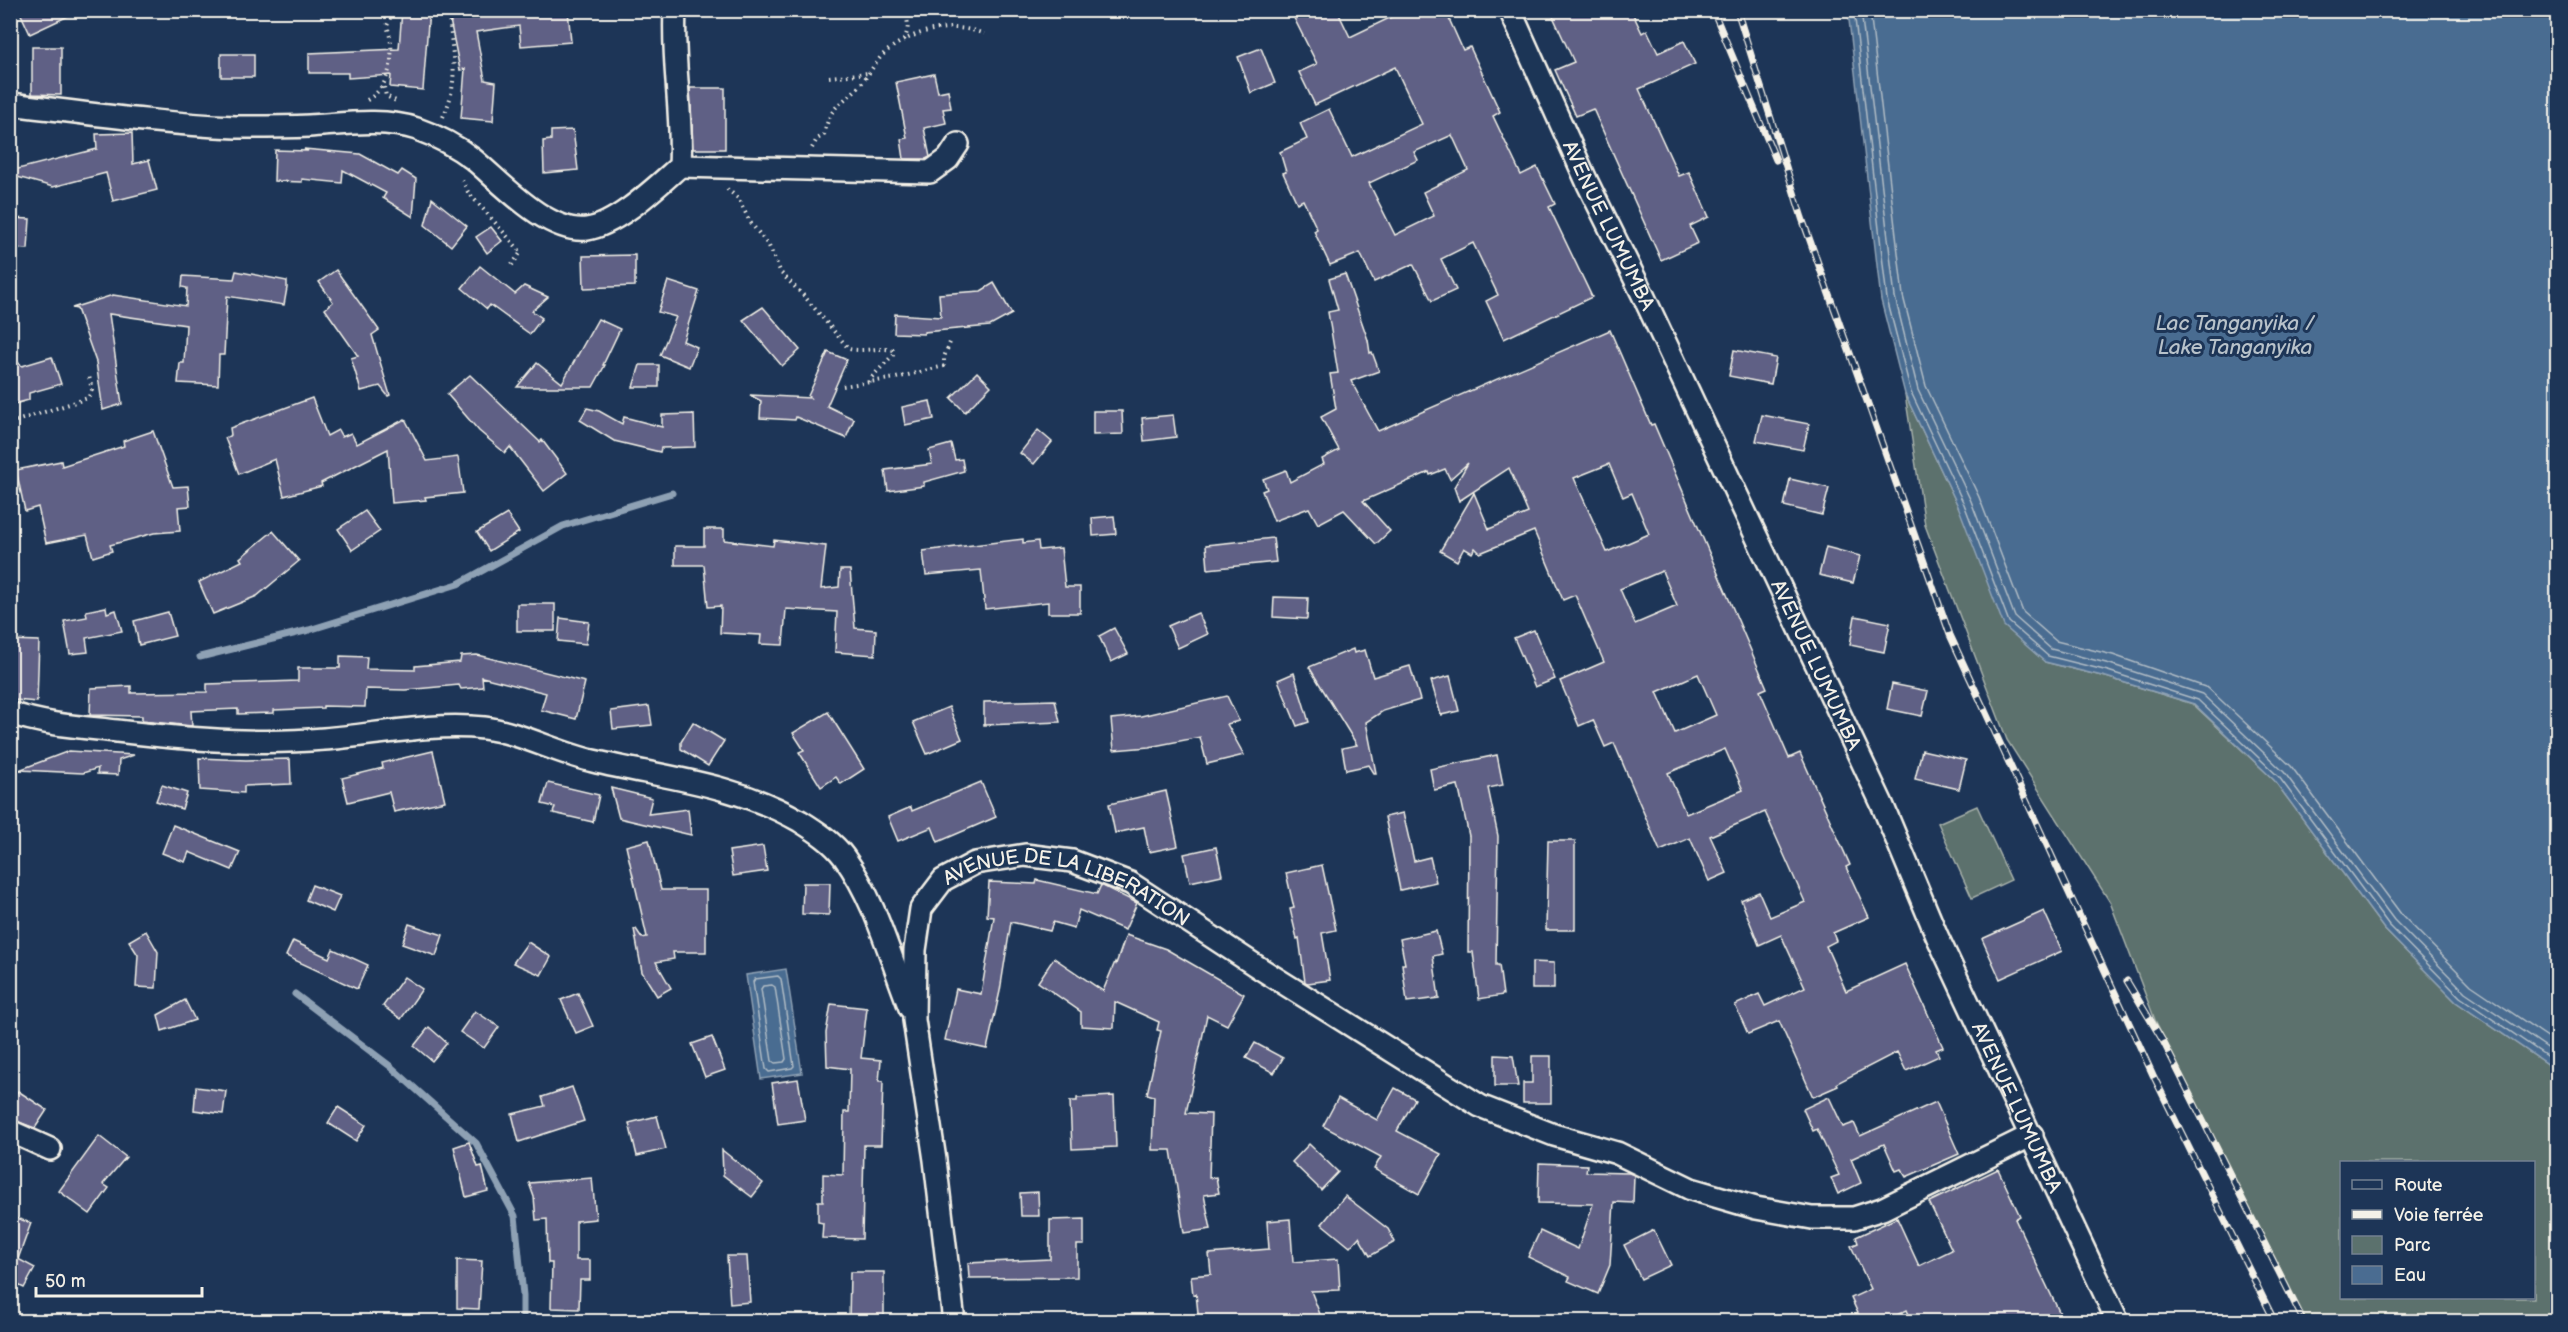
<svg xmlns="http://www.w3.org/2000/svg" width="2568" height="1332" font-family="'Balsamiq Sans',sans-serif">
  <rect width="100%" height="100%" fill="#1d3557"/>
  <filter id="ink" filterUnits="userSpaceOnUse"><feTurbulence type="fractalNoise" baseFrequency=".0167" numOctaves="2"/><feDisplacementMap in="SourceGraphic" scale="12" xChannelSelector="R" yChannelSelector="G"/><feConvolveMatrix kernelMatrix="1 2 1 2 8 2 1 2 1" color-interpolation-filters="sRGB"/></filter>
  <g filter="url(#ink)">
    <g fill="#5b716d" stroke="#a8b1aa" stroke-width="1.5" fill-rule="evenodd">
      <path d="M1905 394 1958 506 2045 662 2106 677 2193 704 2274 780 2384 929 2456 1002 2557 1071V1321L2309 1322 2302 1313 2155 1020 2110 902 2007 740 1925 525ZM2342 1162H2534V1298H2342Z"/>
      <polygon points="1977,806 2011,880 1972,898 1938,823"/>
    </g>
    <g fill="#4a6c91" stroke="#8ea1b4" stroke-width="1.5">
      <polygon points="1848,11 2557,11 2557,1071 2456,1002 2384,929 2274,780 2194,704 2106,677 2045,662 2004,626 1958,506 1905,394 1881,300"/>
      <polygon points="786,969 802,1073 761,1079 746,975"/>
    </g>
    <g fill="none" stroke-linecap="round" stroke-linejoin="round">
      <g stroke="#b0bcc5" stroke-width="1.5">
        <polyline points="1854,10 1887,299 1911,392 1964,504 2009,622 2048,656 2108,671 2198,700 2279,777 2389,925 2460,997 2558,1064"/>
        <polyline points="1861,10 1895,297 1918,390 1971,501 2015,617 2051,649 2110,664 2202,694 2284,772 2394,920 2465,992 2558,1055"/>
        <polyline points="1870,10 1903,296 1926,386 1979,497 2023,612 2056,641 2113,655 2208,688 2291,766 2401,914 2471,985 2558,1044"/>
        <polygon points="778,976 781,979 794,1066 792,1068 769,1072 766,1069 753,982 755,979"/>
        <polygon points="772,985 775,987 786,1059 784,1062 775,1063 772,1061 761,989 763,986"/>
      </g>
      <g stroke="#8ea1b4" stroke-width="7">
        <polyline points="200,657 309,630 458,584 563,526 672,493"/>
        <polyline points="295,994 390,1066 476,1143 515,1216 523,1295 523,1322"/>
      </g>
    </g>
    <g fill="#5f6185" stroke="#f4f1e8" stroke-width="1.5" fill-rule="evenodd">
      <polygon points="19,10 81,10 30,34"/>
      <polygon points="402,10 429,10 423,90 390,87 391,75 348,78 348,73 309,73 309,53 399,49"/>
      <polygon points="448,10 568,10 571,42 521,46 519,26 476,32 485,80 496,82 493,121 461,118 465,69 460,70"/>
      <path d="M1290 10H1337L1350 37 1406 10H1445L1463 50 1470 47 1500 112 1493 116 1521 175 1537 167 1555 204 1549 207 1592 297 1504 339 1486 301 1498 295 1473 243 1441 259 1456 290 1432 301 1413 264 1374 282 1360 253 1330 265 1314 231 1317 229 1303 200 1297 203 1283 173 1286 172 1280 152 1307 139 1300 123 1329 109 1352 157 1422 124 1395 67 1315 105 1299 72 1317 64ZM1452 135 1468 170 1423 192 1434 216 1395 235 1369 183 1418 160 1414 152Z"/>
      <polygon points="1550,10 1631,10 1642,33 1647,30 1658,53 1684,41 1695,64 1639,89 1679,176 1689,172 1709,217 1690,226 1698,243 1661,260 1593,109 1576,116 1555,70 1574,62"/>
      <polygon points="32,47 61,47 61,95 32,94"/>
      <polygon points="1261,48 1275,83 1251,93 1238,57"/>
      <rect x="221" y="54" width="33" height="23"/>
      <polygon points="934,74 938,92 948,90 951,108 943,109 946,123 924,128 930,157 926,159 904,159 901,139 907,138 896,82"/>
      <polygon points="690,88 725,88 725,149 693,149"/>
      <polygon points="573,130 578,170 544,173 543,141 551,140 551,131"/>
      <polygon points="132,133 133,164 149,160 157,190 113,201 106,173 53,187 10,175 10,171 97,149 96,134"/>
      <polygon points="304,149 360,154 398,175 402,170 416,179 413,217 383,198 386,193 343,170 342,183 302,179 302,182 274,181 275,150 308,151"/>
      <polygon points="432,198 467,226 451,246 425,225"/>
      <polygon points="10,218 30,219 28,249 10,248"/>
      <polygon points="491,227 502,241 487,253 476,237"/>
      <polygon points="635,255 635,286 584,288 583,256"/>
      <polygon points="480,266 515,294 524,286 548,297 532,311 542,318 530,334 490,305 487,309 462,288"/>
      <polygon points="336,270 379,330 372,335 390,395 388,396 380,386 361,391 351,358 358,356 325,309 333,302 319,282"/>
      <polygon points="236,271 287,281 287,288 284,305 227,296 224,355 219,355 218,385 178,383 180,363 184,363 186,325 109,314 122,404 103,410 96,362 77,309 72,308 113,295 186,306 187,288 182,287 183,276 234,279"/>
      <path d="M1345 274 1368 340 1370 353 1372 352 1379 371 1351 381 1378 431 1610 330 1651 425 1654 424 1767 688 1760 691 1789 758 1800 753 1850 865 1846 867 1869 917 1833 933 1836 941 1826 946 1846 991 1905 964 1943 1047 1936 1050 1939 1056 1906 1071 1897 1052 1837 1083 1838 1086 1813 1097 1779 1021 1748 1034 1735 1005 1759 994 1765 1006 1805 987 1781 935 1759 945 1741 900 1759 892 1770 917 1805 902 1765 812 1710 836 1727 873 1709 881 1690 838 1660 851 1614 743 1605 747 1593 720 1579 726 1560 681 1604 662 1575 595 1563 600 1534 531 1480 553 1475 548 1472 553 1464 548 1457 561 1440 551 1474 493 1489 529 1528 513 1509 468 1459 501 1454 487 1468 463 1450 479 1445 469 1430 475 1429 472 1363 501 1390 531 1376 544 1344 510 1318 524 1309 508 1274 521 1262 491 1267 489 1263 479 1286 470 1290 482 1324 464 1322 459 1339 450 1321 417 1336 409 1330 374 1338 373 1328 312 1338 310 1329 279ZM1609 464 1623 497 1632 493 1649 534 1607 552 1574 478ZM1662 571 1677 606 1635 624 1620 589ZM1698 674 1716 715 1675 733 1657 692ZM1725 749 1743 790 1686 814 1668 773Z"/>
      <polygon points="668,281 699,291 683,341 697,347 689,367 660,355 676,317 658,312"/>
      <polygon points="994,283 1012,314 990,326 924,332 924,334 894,333 895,314 941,317 939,294 981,291"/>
      <polygon points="763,307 800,350 782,366 743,320"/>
      <polygon points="598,319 620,329 603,365 605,365 593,387 517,387 537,363 562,383"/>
      <polygon points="1734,350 1776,358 1771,384 1729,376"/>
      <polygon points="828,352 847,360 827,406 854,419 846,438 796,417 795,420 760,418 761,401 750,395 810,398 808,396"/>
      <polygon points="10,355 22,366 52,357 61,384 29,393 29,400 14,404 10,394"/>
      <polygon points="640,365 659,365 659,387 633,387"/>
      <polygon points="977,372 991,386 965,412 951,398"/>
      <polygon points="470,375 540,442 542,440 567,473 544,491 510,447 505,453 479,431 447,394"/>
      <polygon points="312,398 327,436 338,430 342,437 351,433 357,444 405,419 427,461 458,457 463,493 425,497 426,500 392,503 388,449 321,483 322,486 284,496 275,459 239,474 225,438 231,435 230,428"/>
      <polygon points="930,401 934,419 905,425 902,407"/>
      <polygon points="587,408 599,411 622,424 624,417 662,427 662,415 694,414 695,447 661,448 660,452 614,441 580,420"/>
      <polygon points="1093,411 1122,411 1123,434 1093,435"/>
      <polygon points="1173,415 1176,437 1144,441 1142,418"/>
      <polygon points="1762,415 1809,424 1803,450 1756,441"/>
      <polygon points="1038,430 1052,442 1034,464 1020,453"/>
      <polygon points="153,431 173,487 188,486 190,506 178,507 180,531 154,533 110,545 112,551 93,557 87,535 46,543 38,507 25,511 16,470 61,461 62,466 124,446 123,441"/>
      <polygon points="951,444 955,460 962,459 964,471 924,482 924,486 888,491 885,470 932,464 929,450"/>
      <polygon points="1790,479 1829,488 1822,515 1784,506"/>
      <polygon points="365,511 380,531 352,550 338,529"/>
      <polygon points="507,514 519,532 489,551 477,532"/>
      <polygon points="1114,516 1116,534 1093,536 1092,518"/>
      <polygon points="704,529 724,529 724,540 773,546 774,540 826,546 821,589 839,587 840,570 850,570 855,628 876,630 875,655 835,652 837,612 786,609 783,645 760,644 761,635 720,633 721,606 708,607 704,565 675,565 675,546 704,546"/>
      <polygon points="273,531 299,561 257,596 213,614 199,582 242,561 240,558"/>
      <polygon points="1273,538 1276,562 1208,569 1206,545"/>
      <polygon points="1023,539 1023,543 1038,541 1039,550 1061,548 1065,587 1080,587 1080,613 1048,613 1048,602 985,609 981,570 926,575 923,551"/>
      <polygon points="1826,547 1860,556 1853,583 1819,575"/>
      <polygon points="1274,597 1308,598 1307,619 1273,617"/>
      <rect x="517" y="604" width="38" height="27"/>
      <polygon points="106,607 107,613 116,610 122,631 86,638 88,652 70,654 64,621 87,617 86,611"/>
      <polygon points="168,612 175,636 139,645 134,621"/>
      <polygon points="1198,613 1208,634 1178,648 1168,626"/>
      <polygon points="1855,616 1890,623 1884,652 1850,645"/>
      <polygon points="560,618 589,622 586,644 558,641"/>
      <polygon points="1114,628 1128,654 1111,662 1099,636"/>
      <polygon points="1534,630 1555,679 1535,687 1514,638"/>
      <polygon points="10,640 39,641 37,702 15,700 14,694 10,694"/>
      <polygon points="1353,649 1354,653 1365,650 1373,677 1410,666 1420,700 1383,711 1366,722 1376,773 1374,773 1369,765 1346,770 1342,748 1357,745 1309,667"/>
      <polygon points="477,655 585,682 576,719 541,710 546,693 482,677 483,687 461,689 459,685 405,690 366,689 365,707 323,706 323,708 274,710 274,713 238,714 238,709 191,711 192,726 142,721 142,716 90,715 91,688 131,686 131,693 207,692 207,684 298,681 298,668 340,668 340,656 367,657 366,669 415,670 415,666 460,662 461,656"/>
      <polygon points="1294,673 1309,722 1297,726 1278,680"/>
      <polygon points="1450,676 1459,711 1441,715 1431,681"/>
      <polygon points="1892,684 1928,691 1922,716 1887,709"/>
      <polygon points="1227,696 1239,721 1227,724 1244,755 1207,764 1200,737 1149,747 1114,750 1111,719 1141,716"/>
      <polygon points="1055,700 1060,722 984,725 984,702"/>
      <polygon points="649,706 652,725 613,729 611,711"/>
      <polygon points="949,707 962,739 927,754 913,722"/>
      <polygon points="828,712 864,769 841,784 836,777 821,787 799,752 804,750 793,733"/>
      <polygon points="693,722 724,741 708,766 681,749 681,742"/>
      <polygon points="1922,750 1966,760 1959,789 1915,779"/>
      <polygon points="69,751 134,755 119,760 118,775 97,774 98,768 83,773 19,770"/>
      <polygon points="433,751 445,801 394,812 389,792 348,802 342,778 383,768 382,763"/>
      <polygon points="1497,755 1503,785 1488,788 1498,836 1496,965 1499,965 1503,995 1479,999 1473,952 1468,952 1469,836 1458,785 1434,790 1430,769"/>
      <polygon points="199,758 246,760 290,759 291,784 244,786 244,793 200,790"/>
      <polygon points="981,782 996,817 938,842 932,827 898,841 888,817 911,807 912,811"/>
      <polygon points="548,783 599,795 593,822 553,813 555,807 542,804"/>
      <polygon points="162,785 187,793 182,809 156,801"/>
      <polygon points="611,788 652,798 648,814 688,809 691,835 619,818"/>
      <polygon points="1166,791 1178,846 1149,852 1144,827 1115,833 1109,804"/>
      <polygon points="1403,813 1414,861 1430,857 1436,882 1400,890 1385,817"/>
      <polygon points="173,825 240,852 232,870 189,852 185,862 162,853"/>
      <polygon points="649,840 661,890 706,890 706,952 673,952 674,959 656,962 671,988 657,996 642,972 634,929 636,929 642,938 647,937 626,846"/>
      <polygon points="1548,841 1575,841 1575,930 1546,930"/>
      <polygon points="763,846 767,871 733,876 729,851"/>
      <polygon points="1216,847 1222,875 1190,882 1184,854"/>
      <polygon points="1322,865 1336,930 1322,933 1330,980 1308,983 1305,982 1299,938 1297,939 1290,909 1294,908 1286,873"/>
      <polygon points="1037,880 1097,894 1101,885 1137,903 1125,930 1079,910 1074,928 1053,922 1050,931 1011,922 1000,991 987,1049 945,1040 956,989 981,994 994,917 987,916 989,882 1036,884"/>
      <polygon points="803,883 830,883 829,915 802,914"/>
      <polygon points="312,885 340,896 333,912 306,900"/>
      <polygon points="2044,911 2062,951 2000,979 1982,939"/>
      <polygon points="409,924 443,935 436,956 402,944"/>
      <polygon points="146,931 158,952 156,988 136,987 138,955 129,941"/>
      <polygon points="1436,931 1442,954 1433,956 1439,998 1407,1002 1402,964 1405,964 1400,939"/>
      <polygon points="1126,935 1166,949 1244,994 1227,1025 1207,1015 1186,1113 1211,1114 1209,1178 1216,1177 1219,1193 1204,1195 1211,1229 1184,1233 1171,1150 1152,1150 1154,1096 1147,1094 1161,1031 1157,1030 1159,1022 1115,1002 1114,1028 1081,1026 1081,1012 1038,982 1054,958 1103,991 1115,962 1116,964"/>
      <polygon points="293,941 329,958 333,949 368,965 357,989 286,956"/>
      <polygon points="528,942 551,957 541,975 513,963"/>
      <polygon points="1532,962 1554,963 1554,989 1532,989"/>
      <polygon points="404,977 422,989 401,1019 383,1006"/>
      <polygon points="578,993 593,1026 576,1033 561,1000"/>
      <polygon points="185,1000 195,1020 162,1031 158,1015"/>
      <polygon points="831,1004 867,1008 861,1058 881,1060 879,1081 883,1081 881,1145 864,1145 862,1239 822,1238 823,1223 818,1222 818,1201 823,1201 823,1174 843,1175 844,1112 849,1112 850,1069 827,1066 826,1033"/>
      <polygon points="475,1011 499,1027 484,1048 460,1032"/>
      <polygon points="429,1027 447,1043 432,1061 414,1046"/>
      <polygon points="712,1037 725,1070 705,1077 692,1044"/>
      <polygon points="1255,1043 1283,1058 1274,1073 1246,1058"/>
      <polygon points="1495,1055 1513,1056 1518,1086 1495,1086"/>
      <polygon points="1532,1056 1551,1056 1551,1103 1523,1103 1523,1083 1532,1083"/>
      <polygon points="798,1079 805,1120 778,1124 772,1083"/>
      <polygon points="196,1087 226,1091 223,1114 194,1110"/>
      <polygon points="572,1087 584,1121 519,1142 512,1114 545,1106 542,1097"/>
      <polygon points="1395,1088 1415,1099 1397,1131 1441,1154 1419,1194 1374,1169 1381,1157 1323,1126 1338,1098 1377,1120"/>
      <polygon points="18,1091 47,1110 35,1128 10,1119 10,1102"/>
      <polygon points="1114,1096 1116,1147 1072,1149 1070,1101 1077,1101 1077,1098"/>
      <polygon points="1829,1097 1843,1127 1854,1123 1860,1136 1936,1102 1959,1154 1906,1177 1901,1169 1896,1171 1884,1144 1851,1159 1861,1183 1838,1194 1831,1178 1839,1175 1817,1129 1813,1131 1803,1109"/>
      <polygon points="338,1107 366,1125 356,1141 328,1123"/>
      <polygon points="657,1116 666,1149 637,1156 629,1123"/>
      <polygon points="99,1136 126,1157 103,1184 109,1188 90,1214 59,1191"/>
      <polygon points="469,1142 478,1167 482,1166 488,1191 466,1197 454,1147"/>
      <polygon points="1309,1144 1338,1172 1321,1190 1292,1162"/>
      <polygon points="722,1150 763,1183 752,1197 723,1175"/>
      <polygon points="1539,1163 1587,1165 1586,1172 1629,1173 1634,1175 1633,1203 1614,1202 1610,1265 1598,1294 1568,1281 1570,1277 1528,1257 1540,1231 1578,1249 1593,1204 1538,1203"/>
      <polygon points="1998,1169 2020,1216 2015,1219 2064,1322 1912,1322 1907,1310 1883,1322 1862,1322 1851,1298 1871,1289 1851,1246 1858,1243 1856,1237 1897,1218 1919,1266 1952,1250 1929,1202"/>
      <polygon points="592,1178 596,1219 576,1221 576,1260 590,1260 590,1280 580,1280 579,1309 551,1308 552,1263 548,1263 547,1219 536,1220 534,1197 529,1183"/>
      <polygon points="1038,1192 1039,1216 1021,1216 1020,1193"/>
      <polygon points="1345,1196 1388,1229 1395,1242 1370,1256 1359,1237 1350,1247 1322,1224"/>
      <polygon points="10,1216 31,1223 18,1259 35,1268 24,1288 10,1281"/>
      <polygon points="1084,1219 1084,1245 1077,1245 1077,1277 969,1278 968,1263 1050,1259 1050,1220"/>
      <polygon points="1290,1219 1293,1262 1338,1259 1340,1290 1311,1291 1323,1322 1199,1322 1196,1294 1193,1295 1191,1276 1211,1274 1209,1254 1269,1249 1267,1221"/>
      <polygon points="1654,1230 1671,1265 1641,1279 1624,1245"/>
      <polygon points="727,1256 747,1256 750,1302 730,1304"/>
      <polygon points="457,1260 482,1261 479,1309 457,1308"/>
      <polygon points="850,1272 884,1272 884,1322 849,1322"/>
    </g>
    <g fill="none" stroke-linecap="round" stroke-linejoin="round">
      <g stroke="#f4f1e8" stroke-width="26">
        <g id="minor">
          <path id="s1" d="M1510 10 1588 184 1643 295 1882 804 1937 936 2118 1322"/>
          <path d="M10 104C86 113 161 124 236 127 260 127 285 127 309 126 344 124 383 118 417 129 437 136 456 146 473 159 501 182 547 234 587 229 617 225 657 186 680 166 683 114 672 63 675 10"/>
          <polyline points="680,166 930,172 948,159 958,144"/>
          <path d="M10 713C45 725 82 727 117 731 185 739 256 745 324 739 375 735 433 722 484 728 519 732 557 753 593 761 665 778 734 783 800 821 816 831 833 842 844 857 876 901 890 958 910 1008"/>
          <polyline points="10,1131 50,1149"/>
          <path id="s2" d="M954 1322 935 1160 914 1020 915 950 921 909 943 880 975 863 1025 855 1072 861 1130 883 1261 969 1480 1106 1554 1135 1617 1153 1691 1189 1756 1208 1812 1218H1854L1882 1209 2032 1135"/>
        </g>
      </g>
      <g stroke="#f4f1e8" stroke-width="4" stroke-dasharray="1.5 4.5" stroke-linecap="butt">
        <path d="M904 40C909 29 909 22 904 10"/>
        <polyline points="829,77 868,73"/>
        <polyline points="384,87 386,96 398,102"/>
        <path d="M367 100C392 86 396 51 387 26L393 10"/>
        <path d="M443 117C461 80 451 51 449 12"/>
        <path d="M812 148 817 139 824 135C831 102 842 106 861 84 870 73 876 60 887 51 914 30 952 21 984 34"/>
        <polyline points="462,180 468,192 521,252 512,265"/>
        <path d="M727 189 739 199 750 222 769 246 781 273 805 297 849 349C864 352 878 347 893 350L894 354 871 378 869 383"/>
        <polyline points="843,386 896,378 944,366 944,357 951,340"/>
        <polyline points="10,423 88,398 92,390 89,376"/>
      </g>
      <use href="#minor" stroke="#1d3557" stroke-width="21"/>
      <g stroke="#f4f1e8" stroke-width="7">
        <g id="rail">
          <polyline points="1713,10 1776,160"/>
          <polyline points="1737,10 1802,218 1950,635 2153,1075 2275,1322"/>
          <polyline points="2127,981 2163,1041 2304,1322"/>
        </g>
      </g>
      <use href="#rail" stroke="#1d3557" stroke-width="4.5" stroke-dasharray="14" stroke-linecap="butt"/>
    </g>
  </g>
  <g text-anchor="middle" stroke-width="6" stroke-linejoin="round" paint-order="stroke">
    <g font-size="20" fill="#f4f1e8" stroke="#1d3557">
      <text dy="7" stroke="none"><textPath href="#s1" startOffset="237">AVENUE LUMUMBA</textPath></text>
      <text dy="7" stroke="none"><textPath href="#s1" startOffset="723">AVENUE LUMUMBA</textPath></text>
      <text dy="7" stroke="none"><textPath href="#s2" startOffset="586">AVENUE DE LA LIBERATION</textPath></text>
      <text dy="7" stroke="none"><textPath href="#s1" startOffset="1209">AVENUE LUMUMBA</textPath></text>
    </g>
    <g font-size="21" font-style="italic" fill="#b8c2ca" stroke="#1d3557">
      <text x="2235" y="330">Lac Tanganyika /<tspan x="2235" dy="24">Lake Tanganyika</tspan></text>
    </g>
  </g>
  <rect width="2568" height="1332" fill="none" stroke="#1d3557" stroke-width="36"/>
  <rect x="18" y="18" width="2532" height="1296" fill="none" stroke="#f4f1e8" stroke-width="2" filter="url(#ink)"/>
  <rect x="2340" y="1161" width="195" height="138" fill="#1d3557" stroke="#738091" stroke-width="1.5"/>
  <rect x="2352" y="1180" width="30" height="9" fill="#1d3557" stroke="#738091" stroke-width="1.5"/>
  <text x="2394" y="1191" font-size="18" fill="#f4f1e8">Route</text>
  <rect x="2352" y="1210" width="30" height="9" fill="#f4f1e8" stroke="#738091" stroke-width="1.5"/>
  <text x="2394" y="1221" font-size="18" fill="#f4f1e8">Voie ferrée</text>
  <rect x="2352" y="1236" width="30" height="18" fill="#5b716d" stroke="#738091" stroke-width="1.5"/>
  <text x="2394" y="1251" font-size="18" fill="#f4f1e8">Parc</text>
  <rect x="2352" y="1266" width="30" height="18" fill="#4a6c91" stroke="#738091" stroke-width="1.5"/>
  <text x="2394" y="1281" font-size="18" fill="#f4f1e8">Eau</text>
  <path d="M36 1287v9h166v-9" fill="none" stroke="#f4f1e8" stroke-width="3"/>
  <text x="45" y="1287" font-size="18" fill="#f4f1e8" stroke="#1d3557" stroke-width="4.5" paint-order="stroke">50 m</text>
</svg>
